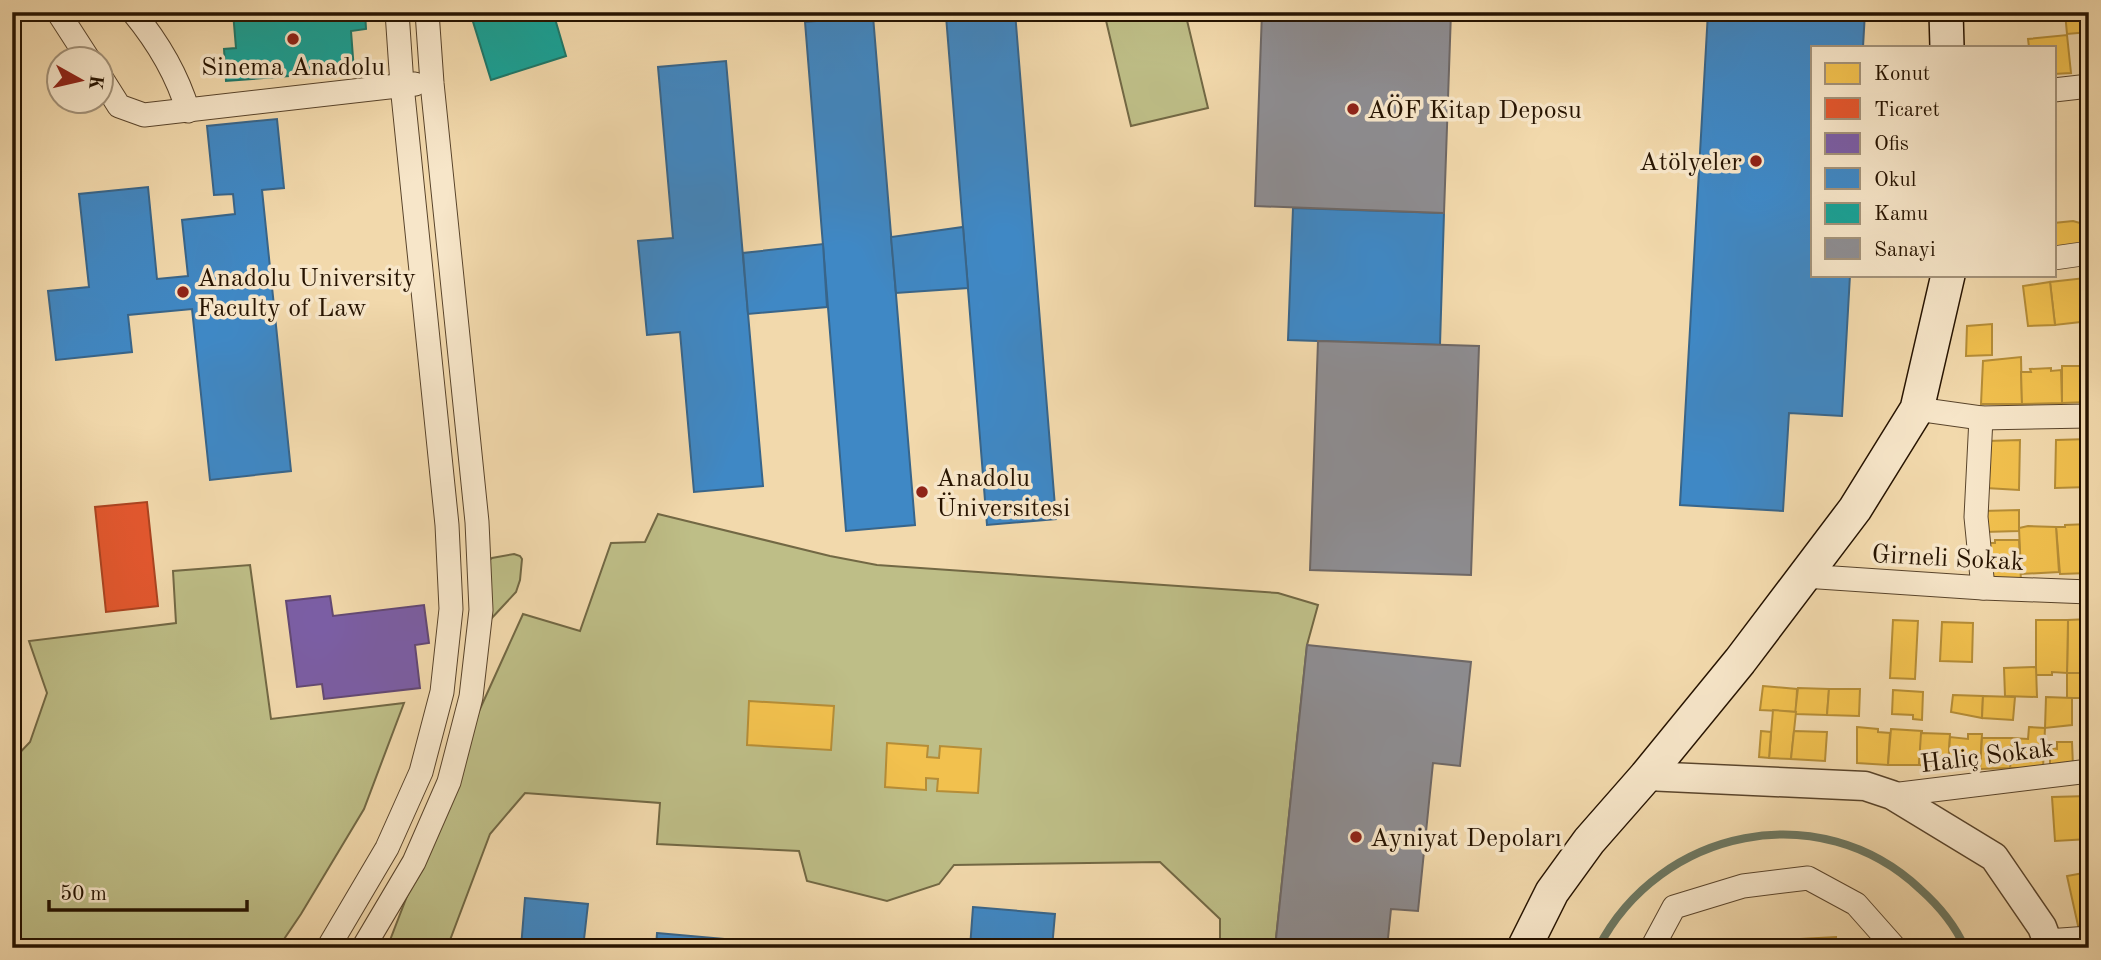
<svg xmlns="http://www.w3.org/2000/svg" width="2101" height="960" font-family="'Old Standard TT',serif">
  <rect width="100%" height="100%" fill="#f2d9ac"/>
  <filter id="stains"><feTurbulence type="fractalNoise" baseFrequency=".00286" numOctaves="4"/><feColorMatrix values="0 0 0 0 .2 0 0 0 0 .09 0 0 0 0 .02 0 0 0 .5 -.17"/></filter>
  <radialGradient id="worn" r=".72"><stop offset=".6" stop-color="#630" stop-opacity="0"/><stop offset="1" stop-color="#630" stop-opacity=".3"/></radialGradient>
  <g fill="#bebe87" stroke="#726844" stroke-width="2">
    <polygon points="1104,12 1185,12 1208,108 1131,126"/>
    <polygon points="658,514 830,556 877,565 1278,593 1318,605 1307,645 1275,948 1220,948 1220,919 1160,862 954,865 939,884 887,901 807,881 799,851 657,844 660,803 525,793 490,834 447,948 387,948 475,720 523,614 580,631 611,543 645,542"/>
    <polygon points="514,554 520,556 522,559 520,580 516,592 490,620 487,562 492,558"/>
    <polygon points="250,565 271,719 404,703 364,809 301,914 278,948 12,948 12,761 30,742 47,693 29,641 176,623 173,571"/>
  </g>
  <g fill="#f2c14e" stroke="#b58d37" stroke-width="2">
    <polygon points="2065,12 2089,12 2089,32 2067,34"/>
    <polygon points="2067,35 2071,73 2054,74 2054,47 2029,47 2028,39"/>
    <polygon points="2073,221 2080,223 2084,253 2054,256 2054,223"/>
    <polygon points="2089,222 2089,252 2084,253 2080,223"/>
    <polygon points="2085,278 2089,321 2055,325 2050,282"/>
    <polygon points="2050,282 2055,325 2028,326 2023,286"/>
    <polygon points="1992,324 1992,355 1966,356 1967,326"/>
    <polygon points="2021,357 2022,404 1981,404 1983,361"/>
    <polygon points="2062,366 2089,366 2089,402 2062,403"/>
    <polygon points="2051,368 2051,371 2061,370 2062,403 2022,404 2021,372 2031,372 2030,369"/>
    <polygon points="2089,439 2089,487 2055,488 2056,440"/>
    <polygon points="2020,440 2019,490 1986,488 1987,441"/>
    <polygon points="2019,510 2019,531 1984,532 1983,511"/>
    <polygon points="2089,524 2089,573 2060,574 2056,527 2065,527 2065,525"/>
    <polygon points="2028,526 2056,527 2059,572 2021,574 2019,528"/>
    <polygon points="1995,540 2019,540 2021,581 1989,581 1987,543 1995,543"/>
    <polygon points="2089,619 2088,673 2067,673 2068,620"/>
    <polygon points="1893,620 1918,621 1915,679 1890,678"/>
    <polygon points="2036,620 2068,620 2067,673 2052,672 2052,675 2036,675"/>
    <polygon points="1942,622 1973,623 1972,662 1940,661"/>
    <polygon points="2036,667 2037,697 2005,696 2004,668"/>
    <rect x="2067" y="673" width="22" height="25"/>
    <polygon points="1763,686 1797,689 1796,712 1760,710"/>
    <polygon points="1798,688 1829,689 1827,715 1795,714"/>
    <polygon points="1829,689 1860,689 1859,716 1827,715"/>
    <polygon points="1893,690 1923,692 1922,720 1913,719 1913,715 1892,714"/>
    <polygon points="1953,695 1983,696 1982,718 1951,712"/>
    <polygon points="1983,696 2015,697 2013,720 1982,718"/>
    <polygon points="2046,697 2072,698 2072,725 2045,728"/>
    <polygon points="749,701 834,706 831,750 747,745"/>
    <polygon points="1773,710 1796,712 1791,759 1769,758"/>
    <polygon points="1857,727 1878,729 1878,732 1890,733 1888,765 1857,763"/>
    <polygon points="2029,727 2045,728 2043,768 2010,768 2012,738 2028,739"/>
    <polygon points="1891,729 1922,731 1919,765 1888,765"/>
    <polygon points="1761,731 1771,732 1769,758 1759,757"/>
    <polygon points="1794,731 1827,732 1825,761 1791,759"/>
    <polygon points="1921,733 1950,734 1948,769 1919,765"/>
    <polygon points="1968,734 1982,734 1980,769 1948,767 1950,737 1968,739"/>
    <polygon points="1982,738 2012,738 2010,768 1980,769"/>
    <polygon points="2057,742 2072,742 2073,767 2050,768 2050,757 2053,748 2057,749"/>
    <polygon points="887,743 928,746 927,757 939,758 940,746 981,749 978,793 937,791 938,779 926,778 926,790 885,787"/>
    <polygon points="2089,796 2089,839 2055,841 2052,797"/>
    <polygon points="2089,872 2089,929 2079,930 2067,876"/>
    <polygon points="1836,937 1836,948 1802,948 1801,939"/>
    <polygon points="1853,939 1854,948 1836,948 1836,940"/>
  </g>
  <polygon fill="#e4572e" stroke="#ab4320" stroke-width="2" points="147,502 158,606 106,612 95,507"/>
  <polygon fill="#7b5ea7" stroke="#624875" stroke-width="2" points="330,596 333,616 424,605 429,643 415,645 420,688 324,699 322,684 297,687 286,601"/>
  <g fill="#3f88c5" stroke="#38658a" stroke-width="2">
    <polygon points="991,12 1015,12 1056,519 987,525 946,16"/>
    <polygon points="1708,12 1865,12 1863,47 1812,47 1812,275 1850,275 1842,416 1789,413 1783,511 1680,505"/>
    <polygon points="873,16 915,525 846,531 805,22"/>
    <polygon points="13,22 20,114 12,114 12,23"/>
    <polygon points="726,61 763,486 694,492 680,332 647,335 638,241 673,238 658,67"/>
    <polygon points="277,119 284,188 262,190 291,471 210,480 192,309 128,315 132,352 56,360 48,291 89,287 79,194 148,187 157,279 188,276 182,220 235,214 233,194 214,195 207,126"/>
    <polygon points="1293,208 1444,213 1440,345 1288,340"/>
    <polygon points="963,227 968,288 896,293 891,237"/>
    <polygon points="823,244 827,307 748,314 743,253"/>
    <polygon points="525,898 588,904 583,948 521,948"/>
    <polygon points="973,907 1055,914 1052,948 970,948"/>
    <polygon points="657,933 827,948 656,948"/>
  </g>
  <g fill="#17a398" stroke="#1c786a" stroke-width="2">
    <polygon points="233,12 365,12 366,29 351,31 354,71 226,81 224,49 236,48"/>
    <polygon points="470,12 553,12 566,56 491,80"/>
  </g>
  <g fill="#8d8d92" stroke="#6e6866" stroke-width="2">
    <polygon points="1262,12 1451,12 1444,213 1255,206"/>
    <polygon points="1318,341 1479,346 1471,575 1310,570"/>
    <polygon points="1307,645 1471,662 1460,766 1433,763 1418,911 1391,909 1387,948 1275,948"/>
  </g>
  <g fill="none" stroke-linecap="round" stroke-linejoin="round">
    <path stroke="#6d7862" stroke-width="8" d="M1598 948C1660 828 1820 795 1920 889 1938 905 1955 925 1965 948"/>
    <g stroke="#59442b" stroke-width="25">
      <g id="minor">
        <polyline points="58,12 89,60"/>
        <path d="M133 12C157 41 177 74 188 111"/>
        <polyline points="102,79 119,106 144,115 415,84"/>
        <polyline points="2054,90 2089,86"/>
        <polyline points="2054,258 2089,253"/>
        <polyline points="1917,409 1981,418 2089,416"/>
        <polyline points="1981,418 1976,517 1983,588"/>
        <polyline points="1804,576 1983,588 2089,592"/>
        <polyline points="1892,795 2089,771"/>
        <polyline points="2047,941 2089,938"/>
        <polyline points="328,948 387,848 421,772 442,692 451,609 447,525 402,85 397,12"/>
        <polyline points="363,948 414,862 449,782 471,697 481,610 477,522 432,83 427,12"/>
        <polyline points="1652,948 1674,907 1743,886 1808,878 1856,904 1895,948"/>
      </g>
    </g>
    <g stroke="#59442b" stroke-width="31">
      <polyline id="tertiary" points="1646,776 1865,786 1892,795 1994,857 2042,927 2050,948"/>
    </g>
    <g stroke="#261300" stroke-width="36">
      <g id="secondary">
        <polyline points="1946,12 1947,47"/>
        <polyline points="1524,948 1552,892 1589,841 1646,776 1740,661 1855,509 1917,409 1948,275"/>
      </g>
    </g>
    <use href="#minor" stroke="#f7e6c9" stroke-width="23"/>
    <use href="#tertiary" stroke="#f7e6c9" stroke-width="28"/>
    <use href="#secondary" stroke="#f7e6c9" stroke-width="33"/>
  </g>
  <g fill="#8f2418" stroke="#f7e6c9" stroke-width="2.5">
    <circle cx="293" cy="39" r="7"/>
    <circle cx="1353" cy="109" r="7"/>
    <circle cx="1756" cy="161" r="7"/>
    <circle cx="183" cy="292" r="7"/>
    <circle cx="922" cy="492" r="7"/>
    <circle cx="1356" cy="837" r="7"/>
  </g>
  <g text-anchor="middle" stroke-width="7" stroke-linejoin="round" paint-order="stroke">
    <g font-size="26" fill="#261300" stroke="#f7e6c9" text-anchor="start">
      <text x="293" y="75" text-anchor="middle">Sinema Anadolu</text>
      <text x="1367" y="118">AÖF Kitap Deposu</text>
      <text x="1742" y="170" text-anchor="end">Atölyeler</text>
      <text x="197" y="286">Anadolu University<tspan x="197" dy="30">Faculty of Law</tspan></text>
      <text x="936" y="486">Anadolu<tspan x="936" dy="30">Üniversitesi</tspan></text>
      <text x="1370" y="846">Ayniyat Depoları</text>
    </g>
    <g font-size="26" fill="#261300" stroke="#f7e6c9">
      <text transform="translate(1948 557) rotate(3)" y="9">Girneli Sokak</text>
      <text transform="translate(1987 755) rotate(-7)" y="9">Haliç Sokak</text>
    </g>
  </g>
  <rect width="2101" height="960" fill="none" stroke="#f2d9ac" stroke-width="42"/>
  <rect x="14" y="14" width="2073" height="932" fill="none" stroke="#261300" stroke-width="3.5"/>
  <rect x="21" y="21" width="2059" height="918" fill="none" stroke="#261300" stroke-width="2"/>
  <rect x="1811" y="46" width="245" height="231" fill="#f7e6c9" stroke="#a39279" stroke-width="2"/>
  <rect x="1825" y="63" width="35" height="21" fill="#f2c14e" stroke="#a39279" stroke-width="2"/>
  <text x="1874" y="80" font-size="21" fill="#261300">Konut</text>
  <rect x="1825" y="98" width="35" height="21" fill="#e4572e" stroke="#a39279" stroke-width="2"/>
  <text x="1874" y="116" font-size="21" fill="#261300">Ticaret</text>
  <rect x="1825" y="133" width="35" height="21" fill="#7b5ea7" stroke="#a39279" stroke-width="2"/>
  <text x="1874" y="150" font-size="21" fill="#261300">Ofis</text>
  <rect x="1825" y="168" width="35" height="21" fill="#3f88c5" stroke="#a39279" stroke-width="2"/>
  <text x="1874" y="186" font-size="21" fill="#261300">Okul</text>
  <rect x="1825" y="203" width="35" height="21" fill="#17a398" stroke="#a39279" stroke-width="2"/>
  <text x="1874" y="220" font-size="21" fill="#261300">Kamu</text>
  <rect x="1825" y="238" width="35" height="21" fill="#8d8d92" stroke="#a39279" stroke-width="2"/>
  <text x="1874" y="256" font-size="21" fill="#261300">Sanayi</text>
  <g transform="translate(80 80) rotate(98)"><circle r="33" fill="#f7e6c9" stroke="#a39279" stroke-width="2"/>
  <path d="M0-5L12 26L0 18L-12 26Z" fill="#8f2418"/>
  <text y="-10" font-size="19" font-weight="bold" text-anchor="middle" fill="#261300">K</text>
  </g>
  <path d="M49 900v10h198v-10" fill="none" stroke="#261300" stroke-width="3.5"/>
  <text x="60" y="900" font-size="21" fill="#261300" stroke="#f7e6c9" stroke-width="5" paint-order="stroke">50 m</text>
  <rect width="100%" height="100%" filter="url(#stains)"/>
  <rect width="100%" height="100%" fill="url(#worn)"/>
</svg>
